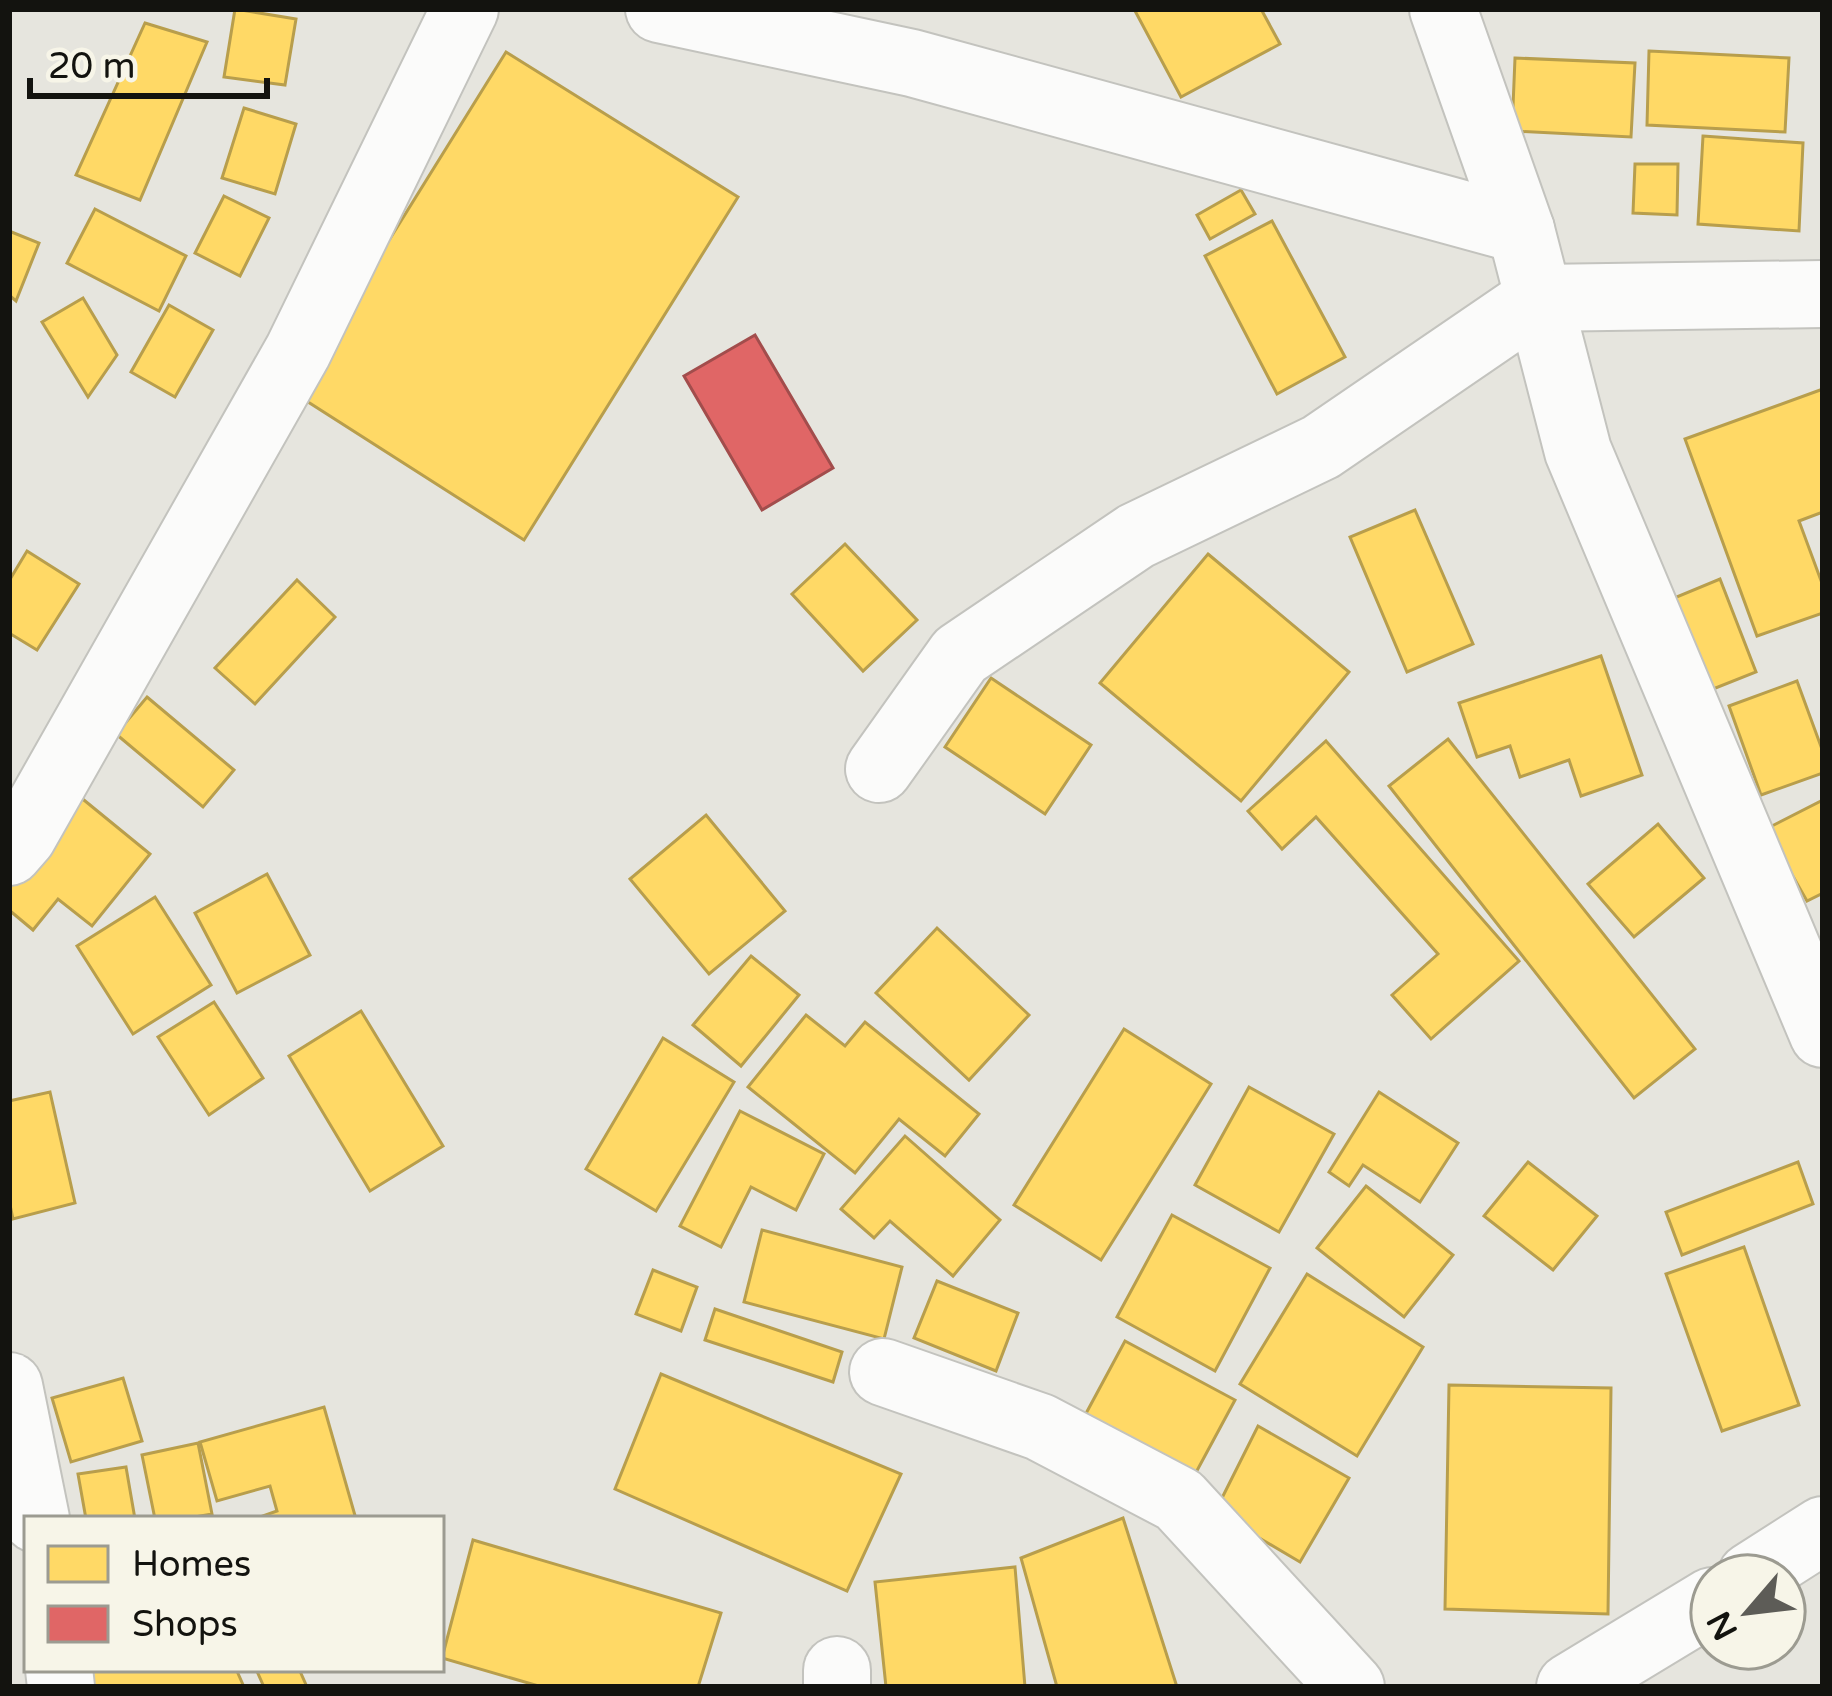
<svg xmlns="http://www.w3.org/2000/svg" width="1832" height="1696" font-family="'Varela Round',sans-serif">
  <rect width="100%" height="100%" fill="#e6e5de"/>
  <g fill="#ffd966" stroke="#b89e4c" stroke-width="3">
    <polygon points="235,9 296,19 285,85 224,77"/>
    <polygon points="1134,9 1261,9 1280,44 1181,97"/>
    <polygon points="145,23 207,42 140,200 76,175"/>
    <polygon points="1649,51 1789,58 1785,132 1647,125"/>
    <polygon points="506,52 738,197 524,540 294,393"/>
    <polygon points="1515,58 1635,63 1631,137 1512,131"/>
    <polygon points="244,108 296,124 275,194 222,178"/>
    <polygon points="1703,136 1803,143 1799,231 1698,224"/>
    <polygon points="1635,164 1678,164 1677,215 1633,213"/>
    <polygon points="1241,190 1255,214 1210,239 1197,215"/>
    <polygon points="224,196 269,218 240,276 195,253"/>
    <polygon points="95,209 186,256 159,311 67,263"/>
    <polygon points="1272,221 1345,357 1277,394 1205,256"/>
    <polygon points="9,231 39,243 16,301 9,295"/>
    <polygon points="83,298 117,355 88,397 42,322"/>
    <polygon points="169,305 213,330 175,397 131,372"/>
    <polygon points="1823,389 1823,512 1799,521 1823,586 1823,613 1757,636 1685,439"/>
    <polygon points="1415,510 1473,644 1407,672 1350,537"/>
    <polygon points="845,544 917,620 863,671 792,594"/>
    <polygon points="27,551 79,584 37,650 9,633 9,581"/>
    <polygon points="1208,554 1349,672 1241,801 1100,683"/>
    <polygon points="1720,579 1756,672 1698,695 1662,603"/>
    <polygon points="297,580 335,617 255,704 215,668"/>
    <polygon points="1601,656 1642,775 1581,796 1569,760 1520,777 1510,746 1477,757 1459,703"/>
    <polygon points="991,678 1091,745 1045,814 945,747"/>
    <polygon points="1797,681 1823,752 1823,773 1761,795 1729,706"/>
    <polygon points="147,697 234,770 203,807 116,734"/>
    <polygon points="1448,739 1695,1049 1634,1098 1389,786"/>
    <polygon points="1326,741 1519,961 1431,1039 1392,995 1438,954 1316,817 1282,849 1248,811"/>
    <polygon points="79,796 150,854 92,926 58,899 33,930 9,910 9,881"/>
    <polygon points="1823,800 1823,893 1807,901 1766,829"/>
    <polygon points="706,815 785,911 709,974 630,879"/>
    <polygon points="1658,824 1704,878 1634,937 1588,884"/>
    <polygon points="267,874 310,955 237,993 195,913"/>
    <polygon points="155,897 211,985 133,1034 77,946"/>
    <polygon points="937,928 1029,1015 969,1080 876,993"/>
    <polygon points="751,956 799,995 741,1066 693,1025"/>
    <polygon points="214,1002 263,1078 209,1115 158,1037"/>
    <polygon points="361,1011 443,1146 370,1191 289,1056"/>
    <polygon points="806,1015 845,1046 865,1022 979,1114 945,1156 899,1119 855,1173 748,1087"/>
    <polygon points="1124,1029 1211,1084 1101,1260 1014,1205"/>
    <polygon points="663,1038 734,1082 656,1211 586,1169"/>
    <polygon points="1249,1087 1334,1134 1279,1232 1195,1185"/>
    <polygon points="50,1092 75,1203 13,1219 9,1200 9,1101"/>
    <polygon points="1379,1092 1458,1143 1420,1202 1363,1165 1349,1186 1329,1172"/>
    <polygon points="740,1111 824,1154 796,1210 751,1187 721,1247 680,1226"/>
    <polygon points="905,1136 1000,1220 953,1276 890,1221 874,1238 841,1209"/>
    <polygon points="1528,1162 1597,1216 1553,1270 1484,1216"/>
    <polygon points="1798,1162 1813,1204 1682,1255 1666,1212"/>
    <polygon points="1366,1186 1453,1255 1404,1317 1317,1248"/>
    <polygon points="1172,1215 1270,1268 1215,1371 1117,1317"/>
    <polygon points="762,1230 902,1267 884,1339 744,1302"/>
    <polygon points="1744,1247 1799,1405 1722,1431 1666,1274"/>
    <polygon points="653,1270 697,1287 681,1331 636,1314"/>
    <polygon points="1307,1274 1423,1347 1357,1456 1240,1384"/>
    <polygon points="937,1281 1018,1313 996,1371 914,1338"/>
    <polygon points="715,1309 842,1352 833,1382 705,1340"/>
    <polygon points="1125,1341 1235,1400 1193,1478 1083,1419"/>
    <polygon points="661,1374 901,1474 847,1591 615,1489"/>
    <polygon points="123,1378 142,1441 71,1462 52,1398"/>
    <polygon points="1449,1385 1611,1388 1608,1614 1445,1609"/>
    <polygon points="324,1407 356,1519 254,1519 277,1511 270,1486 217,1501 200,1442"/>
    <polygon points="1258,1426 1349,1478 1300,1562 1215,1512"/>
    <polygon points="198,1443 212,1514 183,1519 155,1519 142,1455"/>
    <polygon points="126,1467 135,1519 86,1519 78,1474"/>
    <polygon points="1123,1518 1177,1687 1057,1687 1021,1558"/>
    <polygon points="473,1540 721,1613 698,1687 542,1687 442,1658"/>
    <polygon points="1015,1567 1025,1687 886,1687 875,1582"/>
    <polygon points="84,1669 236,1669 244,1687 92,1687"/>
    <polygon points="256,1669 299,1669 307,1687 264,1687"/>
  </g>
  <polygon fill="#e06666" stroke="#a24d4c" stroke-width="3" points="755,335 833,468 762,510 684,376"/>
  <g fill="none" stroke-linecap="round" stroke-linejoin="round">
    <g stroke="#c3c3be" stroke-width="70">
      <g id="minor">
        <polyline points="659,9 912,63 1521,230"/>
        <polyline points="1443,9 1521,230 1578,451 1823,1034"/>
        <polyline points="879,769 960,655 1136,536 1321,447 1539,298 1823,294"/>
        <polyline points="9,852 23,836 298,351 465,9"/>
        <polyline points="883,1372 1040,1427 1179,1500 1351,1687"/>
        <polyline points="9,1386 36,1519"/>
        <polyline points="1751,1576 1823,1530"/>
        <polyline points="59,1669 61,1687"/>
        <polyline points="837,1687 837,1670"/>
        <polyline points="1570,1687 1712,1601"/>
      </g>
    </g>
    <use href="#minor" stroke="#fbfbfa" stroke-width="66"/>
  </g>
  <rect width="1832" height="1696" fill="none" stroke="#13130f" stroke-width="24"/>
  <rect x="24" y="1516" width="420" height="156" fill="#f7f5e8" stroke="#9c9b91" stroke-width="3"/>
  <rect x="48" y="1546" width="60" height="36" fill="#ffd966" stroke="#9c9b91" stroke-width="3"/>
  <text x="132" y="1576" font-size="36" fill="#13130f">Homes</text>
  <rect x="48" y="1606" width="60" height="36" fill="#e06666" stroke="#9c9b91" stroke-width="3"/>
  <text x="132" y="1636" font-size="36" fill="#13130f">Shops</text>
  <g transform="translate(1748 1612) rotate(242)"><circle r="57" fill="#f7f5e8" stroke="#9c9b91" stroke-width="3"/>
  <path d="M0-9L21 45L0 30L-21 45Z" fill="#5d5c57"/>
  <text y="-18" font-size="33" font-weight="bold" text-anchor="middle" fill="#13130f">N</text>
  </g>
  <path d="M30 78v18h237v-18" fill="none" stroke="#13130f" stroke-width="6"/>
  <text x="48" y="78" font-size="36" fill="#13130f" stroke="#f7f5e8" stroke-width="9" paint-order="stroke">20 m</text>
</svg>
